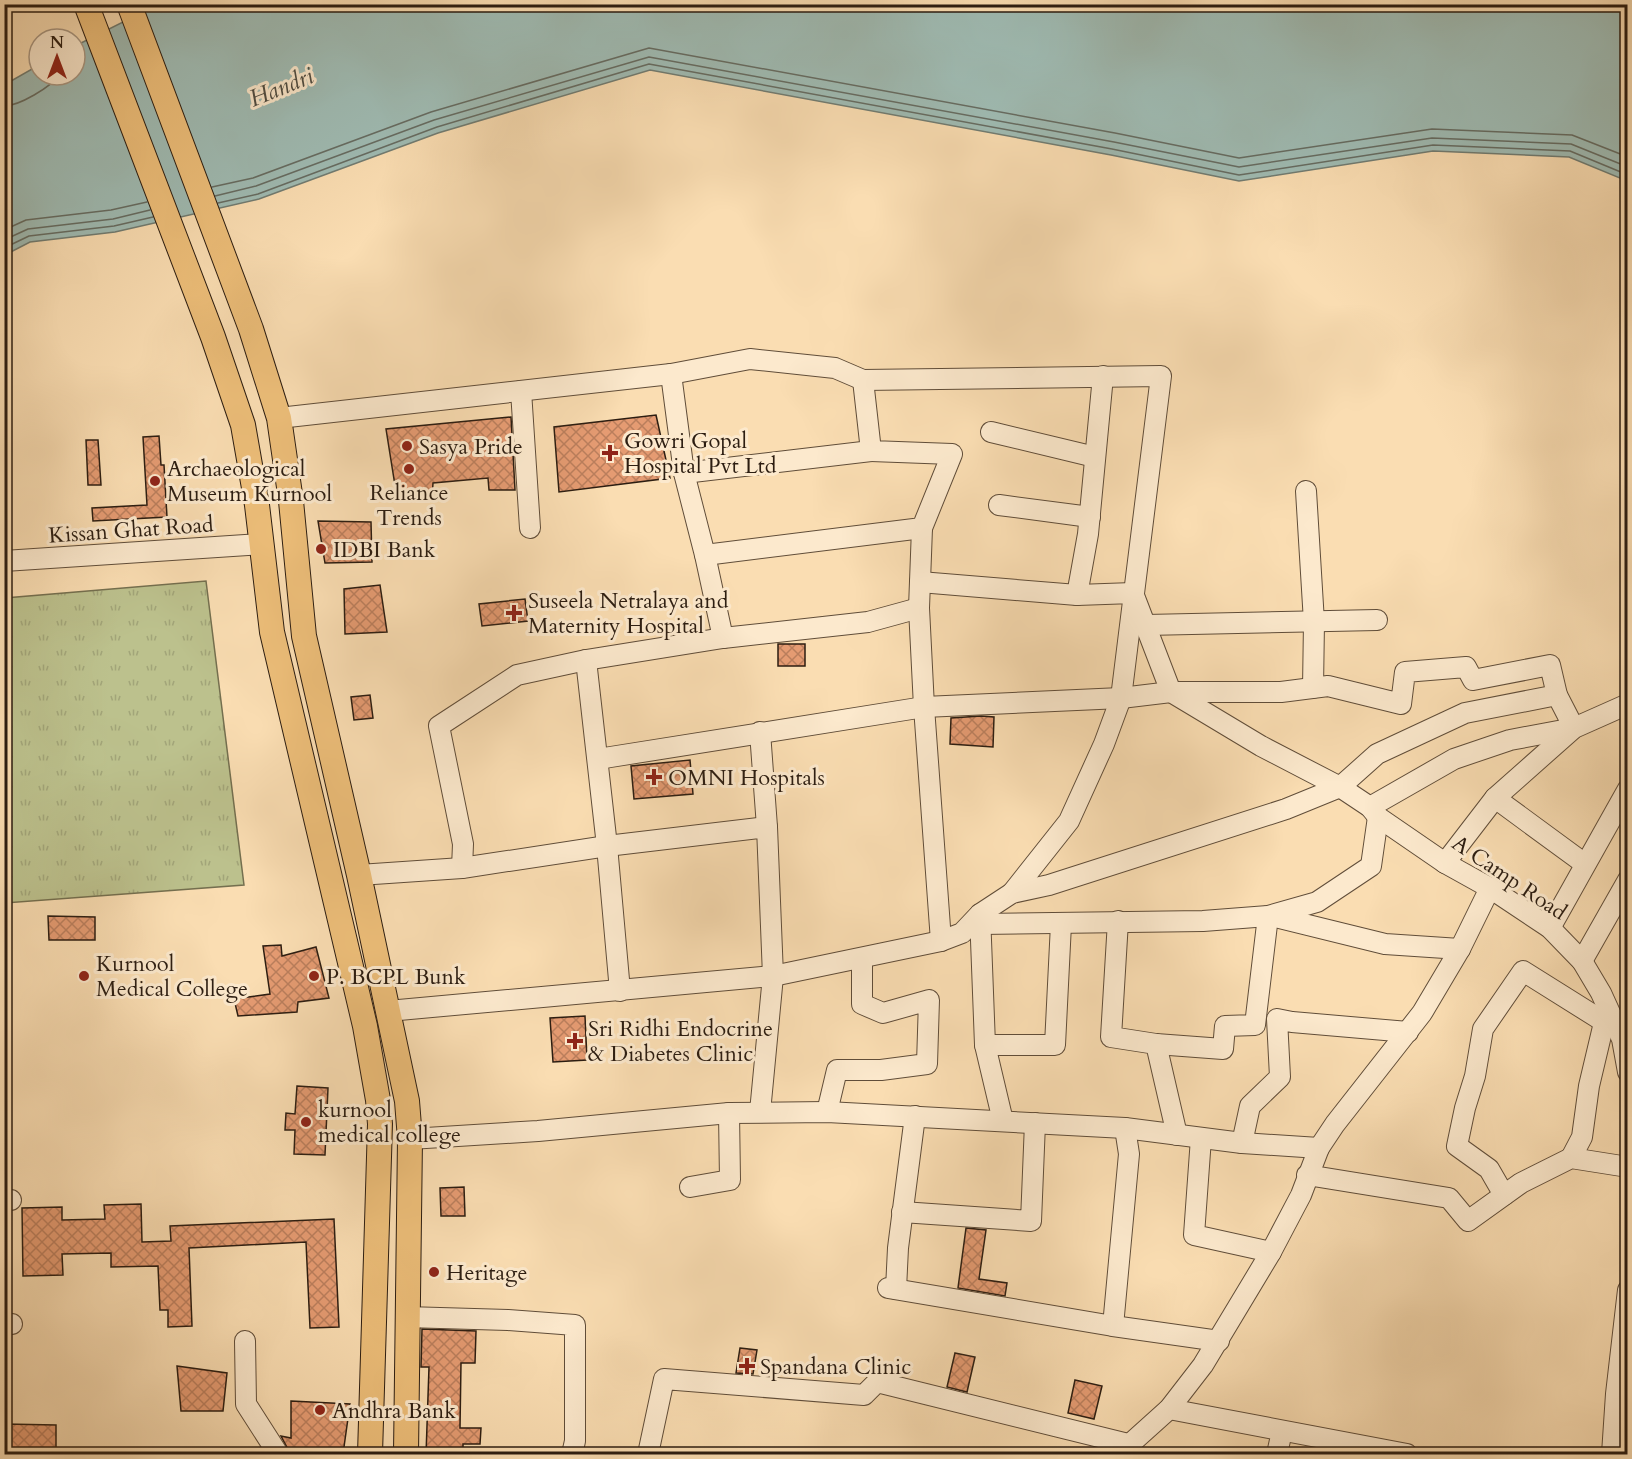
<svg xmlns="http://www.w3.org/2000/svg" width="1632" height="1459" font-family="Cardo,serif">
  <defs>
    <pattern id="park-tufts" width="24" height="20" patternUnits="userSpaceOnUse" patternTransform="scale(1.5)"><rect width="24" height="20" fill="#bcc18d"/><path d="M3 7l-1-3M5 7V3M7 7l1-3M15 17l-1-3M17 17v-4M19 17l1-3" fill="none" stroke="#a2a579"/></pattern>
    <pattern id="building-cross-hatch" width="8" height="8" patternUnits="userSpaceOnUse" patternTransform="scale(1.5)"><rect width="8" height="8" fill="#e59b72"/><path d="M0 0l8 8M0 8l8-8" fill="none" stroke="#ba7e5c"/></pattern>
  </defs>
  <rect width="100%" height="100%" fill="#faddb2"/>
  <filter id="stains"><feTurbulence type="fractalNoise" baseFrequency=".00333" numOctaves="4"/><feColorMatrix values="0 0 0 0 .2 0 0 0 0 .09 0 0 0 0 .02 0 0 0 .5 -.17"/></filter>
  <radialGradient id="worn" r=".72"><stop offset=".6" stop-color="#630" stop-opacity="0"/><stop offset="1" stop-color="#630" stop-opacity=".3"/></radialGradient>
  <polygon fill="url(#park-tufts)" stroke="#746f4f" stroke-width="1.5" points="206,581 244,885 5,903 5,598"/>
  <polygon fill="#9fbbb3" stroke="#717c72" stroke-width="1.5" points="157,5 1627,5 1627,181 1569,157 1433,151 1239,181 1111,155 650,70 438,133 259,199 115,232 30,242 5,255 4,85 39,65 39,75 75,75 75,46"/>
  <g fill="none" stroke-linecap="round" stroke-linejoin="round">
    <g stroke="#666c62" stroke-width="1.5">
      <path d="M4 106C19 106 51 87 59 75"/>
      <polyline points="212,187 253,178 431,112 649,48 1115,133 1239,158 1432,129 1572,135 1628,157"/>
      <polyline points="215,196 256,186 434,120 649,57 1114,142 1239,167 1432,138 1571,144 1628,167"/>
      <polyline points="218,203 258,194 437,127 649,64 1112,149 1239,175 1433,145 1570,151 1628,175"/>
      <polyline points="4,230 26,220 111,210 147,202"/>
      <polyline points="4,240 28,229 113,219 150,210"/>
      <polyline points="4,248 29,236 114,226 153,217"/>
    </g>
  </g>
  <g fill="url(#building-cross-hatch)" stroke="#2c1d11" stroke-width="1.5">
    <polygon points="656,415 670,478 559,492 554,427"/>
    <polygon points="511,417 515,490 489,490 488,478 433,483 432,498 397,498 386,429"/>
    <polygon points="159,436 161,465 164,465 167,517 93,521 92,508 147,505 143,437"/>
    <polygon points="86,440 98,440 101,485 88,485"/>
    <polygon points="318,521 371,522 372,562 325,563"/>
    <polygon points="380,585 387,632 345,634 344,589"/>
    <polygon points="525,599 528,621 482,626 479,604"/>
    <rect x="778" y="644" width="27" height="22"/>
    <polygon points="370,695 373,718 354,720 351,697"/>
    <polygon points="981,716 994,717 993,747 950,744 951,718"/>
    <polygon points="690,760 693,794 634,799 631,766"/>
    <polygon points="48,916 95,917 95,940 49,940"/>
    <polygon points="281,945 282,956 316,947 329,998 298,1002 297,1012 238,1016 234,999 270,994 263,946"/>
    <polygon points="585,1016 587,1060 553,1062 550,1018"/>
    <polygon points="297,1086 328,1088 325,1155 294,1154 295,1130 285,1130 286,1113 295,1114"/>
    <polygon points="464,1187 465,1216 441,1216 440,1188"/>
    <polygon points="141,1204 142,1242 171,1241 170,1226 334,1219 339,1327 310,1328 306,1242 189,1248 192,1326 168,1327 168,1310 160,1310 158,1266 111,1267 111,1253 62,1254 63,1275 23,1276 22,1208 62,1207 62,1220 105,1219 104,1205"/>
    <polygon points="966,1228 986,1230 979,1279 1007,1283 1005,1296 958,1288"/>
    <polygon points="422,1329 476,1331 475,1363 461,1363 460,1428 481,1428 480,1444 463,1444 463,1455 426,1455 429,1367 421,1367"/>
    <polygon points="740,1348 757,1350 753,1374 736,1373"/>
    <polygon points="955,1353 975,1357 967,1392 947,1387"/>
    <polygon points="177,1366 227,1373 223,1411 181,1411"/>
    <polygon points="1075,1380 1102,1386 1094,1419 1068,1413"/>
    <polygon points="291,1401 350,1404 343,1454 290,1453 281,1436 291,1438"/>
    <polygon points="4,1424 56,1425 56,1455 4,1455"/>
  </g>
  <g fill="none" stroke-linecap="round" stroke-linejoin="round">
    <g stroke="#604d39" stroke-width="22">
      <g id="minor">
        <polyline points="671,374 684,473 705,555 723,638"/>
        <polyline points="521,391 530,528"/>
        <polyline points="279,418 671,374 750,359 835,368 863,380 1161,376 1121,698 1104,744 1069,821 1012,893"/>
        <polyline points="991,432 1095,457"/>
        <polyline points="684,473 871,451"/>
        <polyline points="1306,491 1314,622 1313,688"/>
        <polyline points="999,505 1090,517"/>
        <polyline points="922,528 919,608 924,707 941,941"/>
        <polyline points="705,555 922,528 952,454 871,451 863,380"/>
        <polyline points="4,561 262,544"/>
        <polyline points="920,582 1077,595 1133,593 1171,692 1261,746 1340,787 1370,807 1378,817 1445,863 1490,888 1550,928 1582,961 1601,993 1622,1039 1628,1072"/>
        <polyline points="1077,595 1088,534 1103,376"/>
        <polyline points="1146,625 1377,620"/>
        <polyline points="586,660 607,846 620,991"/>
        <polyline points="760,732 767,827"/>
        <polyline points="598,759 924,707 1121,698 1171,692 1281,692 1328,686 1401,704 1405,672 1466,667 1473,680 1550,665 1557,695 1574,728 1510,740 1454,759 1370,807"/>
        <polyline points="1495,798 1585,864"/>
        <polyline points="1445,863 1495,798 1574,728 1628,704"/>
        <polyline points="462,868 463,844 439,726 517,675 586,660 723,638 868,622 919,608"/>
        <polyline points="359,875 462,868 607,846 767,827 773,976 760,1112"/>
        <polyline points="980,914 985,1045 1003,1121"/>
        <polyline points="1271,916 1385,944 1460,949"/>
        <polyline points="1118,921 1111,1037 1156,1044 1177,1135"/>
        <polyline points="980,924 1203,921 1268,916 1317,902 1371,866 1378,817"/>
        <polyline points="1550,928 1628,789"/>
        <polyline points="1582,961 1628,880"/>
        <polyline points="388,1011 773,976 941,941 962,933 980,914 1012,893 1049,885 1286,809 1340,787 1377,754 1465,713 1557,695"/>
        <polyline points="1156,1044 1223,1049 1225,1026 1255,1025 1268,916"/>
        <polyline points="985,1045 1055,1045 1061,924"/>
        <polyline points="827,1112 837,1070 881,1070 927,1064 929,1000 883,1013 862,1004 862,959"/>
        <polyline points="1201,1138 1194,1235 1271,1252"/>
        <polyline points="410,1139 538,1131 729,1113 827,1112 1125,1128 1242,1143 1319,1148"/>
        <polyline points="1242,1143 1250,1106 1280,1077 1277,1019 1292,1022 1408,1032"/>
        <polyline points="1571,1158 1582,1137 1589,1086 1607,1010"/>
        <polyline points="1307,1175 1449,1198 1468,1221 1521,1183 1571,1158 1628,1167"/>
        <polyline points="690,1187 730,1180 729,1113"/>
        <polyline points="1504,1195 1489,1169 1457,1146 1465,1108 1475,1076 1483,1029 1523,971 1598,1018 1607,1010"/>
        <polyline points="4,1200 11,1200"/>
        <polyline points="902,1212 1031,1221 1035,1123"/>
        <polyline points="888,1288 1113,1326 1219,1341"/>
        <polyline points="896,1289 898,1248 915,1116"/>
        <polyline points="406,1317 508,1320 575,1325 575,1441 572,1454"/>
        <polyline points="4,1324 12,1324"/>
        <polyline points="1113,1326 1129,1154 1125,1128"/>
        <polyline points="245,1341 246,1404 278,1454"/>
        <polyline points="1169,1409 1407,1454"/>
        <polyline points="648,1454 664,1379 864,1395 877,1382 1132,1445"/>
        <polyline points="1119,1454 1169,1409 1203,1365 1271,1252 1301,1195 1319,1148 1335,1124 1422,1013 1460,949 1490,888"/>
        <polyline points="1277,1454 1282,1431"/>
        <polyline points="1612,1454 1616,1394 1628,1290"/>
      </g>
    </g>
    <g stroke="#2c1d11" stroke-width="26">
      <g id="major">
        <polyline points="86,4 213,337 243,425 257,505 272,632 365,1026 378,1100 380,1124 370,1454"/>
        <polyline points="129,4 251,329 279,418 291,501 304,636 359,875 407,1101 410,1139 406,1454"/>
      </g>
    </g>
    <use href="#minor" stroke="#fce9cd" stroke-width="20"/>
    <use href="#major" stroke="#edbe79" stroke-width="24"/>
  </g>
  <g fill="#8f2418" stroke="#fce9cd" stroke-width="2">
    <circle cx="407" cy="446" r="6"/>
    <path d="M607 444h6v6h6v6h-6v6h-6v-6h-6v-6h6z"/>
    <circle cx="409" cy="469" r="6"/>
    <circle cx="155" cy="481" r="6"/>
    <circle cx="321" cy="549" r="6"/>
    <path d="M511 604h6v6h6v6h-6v6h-6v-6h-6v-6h6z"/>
    <path d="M651 768h6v6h6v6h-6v6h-6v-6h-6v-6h6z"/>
    <circle cx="84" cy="976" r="6"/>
    <circle cx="314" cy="976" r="6"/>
    <path d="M572 1032h6v6h6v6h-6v6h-6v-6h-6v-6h6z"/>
    <circle cx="306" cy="1122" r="6"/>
    <circle cx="434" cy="1272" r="6"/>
    <path d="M744 1357h6v6h6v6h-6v6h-6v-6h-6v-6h6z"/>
    <circle cx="320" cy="1410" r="6"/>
  </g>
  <g text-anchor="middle" stroke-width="6" stroke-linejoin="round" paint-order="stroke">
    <g font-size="22" fill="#2c1d11" stroke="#fce9cd" text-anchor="start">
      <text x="624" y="448">Gowri Gopal<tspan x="624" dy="25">Hospital Pvt Ltd</tspan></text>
      <text x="419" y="454">Sasya Pride</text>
      <text x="167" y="476">Archaeological<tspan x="167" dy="25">Museum Kurnool</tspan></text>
      <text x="409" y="500" text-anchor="middle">Reliance<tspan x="409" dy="25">Trends</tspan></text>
      <text x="333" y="557">IDBI Bank</text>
      <text x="528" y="608">Suseela Netralaya and<tspan x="528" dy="25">Maternity Hospital</tspan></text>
      <text x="668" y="785">OMNI Hospitals</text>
      <text x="96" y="971">Kurnool<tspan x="96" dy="25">Medical College</tspan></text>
      <text x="326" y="984">P. BCPL Bunk</text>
      <text x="588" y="1036">Sri Ridhi Endocrine<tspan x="588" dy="25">&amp; Diabetes Clinic</tspan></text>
      <text x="318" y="1117">kurnool<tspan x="318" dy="25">medical college</tspan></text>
      <text x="446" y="1280">Heritage</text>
      <text x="760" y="1374">Spandana Clinic</text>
      <text x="332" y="1418">Andhra Bank</text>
    </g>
    <g font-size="22" fill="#2c1d11" stroke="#fce9cd">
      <text transform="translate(131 529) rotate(-4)" y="8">Kissan Ghat Road</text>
      <text transform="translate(1510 877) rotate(34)" y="8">A Camp Road</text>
    </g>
    <g font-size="24" font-style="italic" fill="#4e4c42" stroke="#fce9cd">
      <text transform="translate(281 87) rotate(-22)" y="8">Handri</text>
    </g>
  </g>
  <rect width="1632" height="1459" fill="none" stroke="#faddb2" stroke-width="24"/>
  <rect x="6" y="6" width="1620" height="1447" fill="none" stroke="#2c1d11" stroke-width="3"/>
  <rect x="12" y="12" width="1608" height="1435" fill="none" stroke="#2c1d11" stroke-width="1.5"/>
  <g transform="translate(57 57)"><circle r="28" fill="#fce9cd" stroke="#a99782" stroke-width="1.5"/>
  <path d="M0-4.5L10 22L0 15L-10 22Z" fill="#8f2418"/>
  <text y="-9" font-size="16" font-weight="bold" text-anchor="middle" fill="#2c1d11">N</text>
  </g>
  <rect width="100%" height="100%" filter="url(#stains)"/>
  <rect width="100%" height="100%" fill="url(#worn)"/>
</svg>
